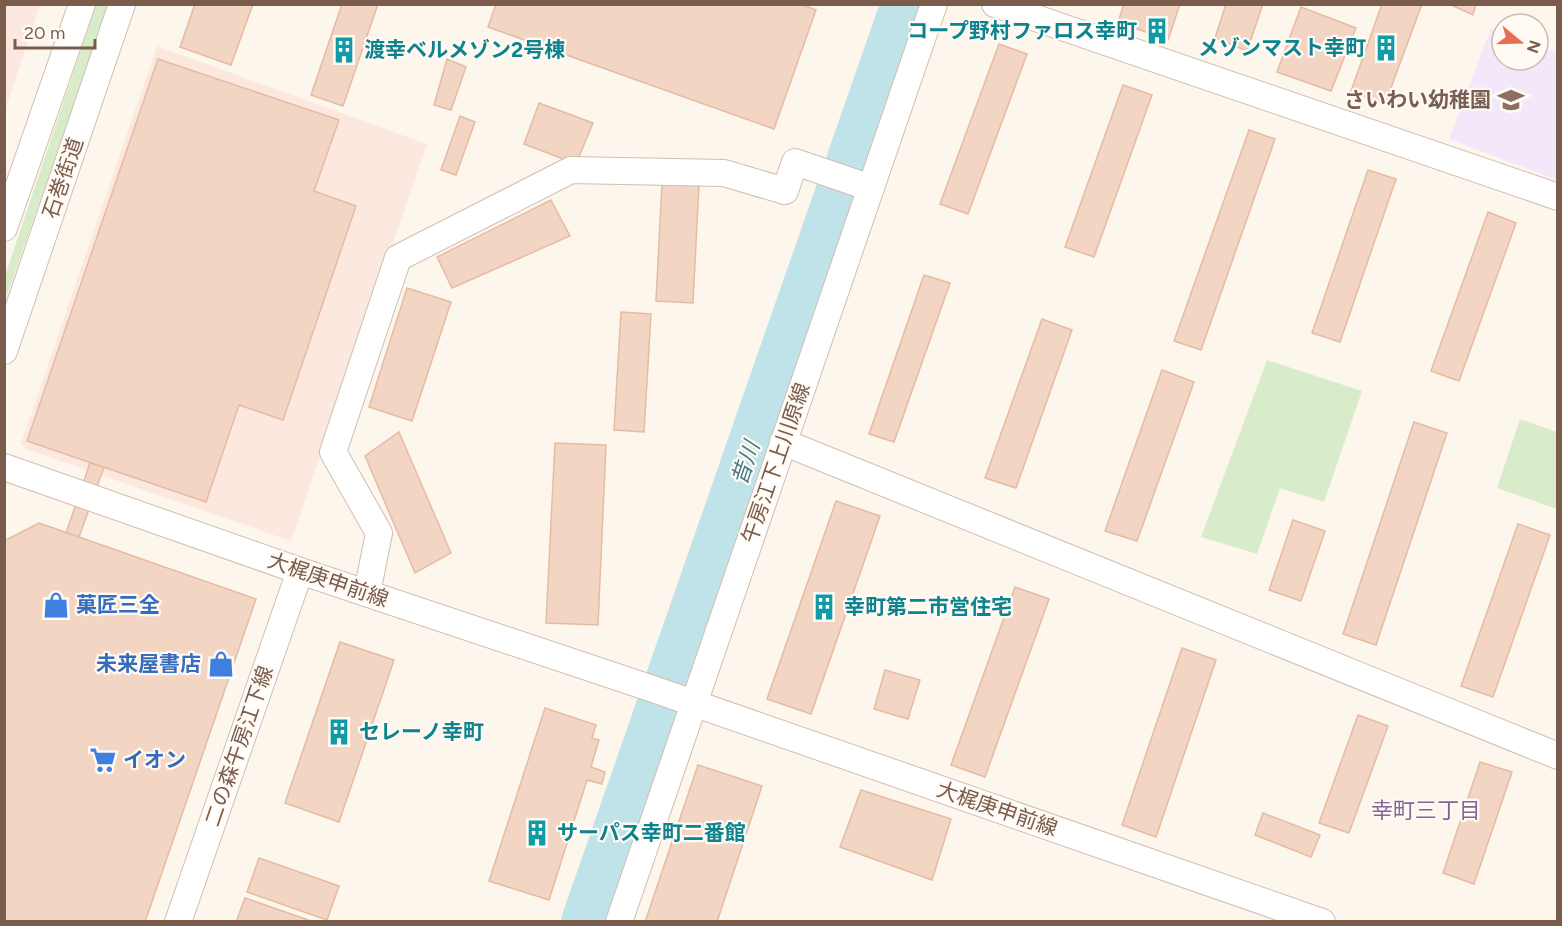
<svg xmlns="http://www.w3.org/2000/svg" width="1562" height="926" font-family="Figtree,'Noto Sans JP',sans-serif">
  <rect width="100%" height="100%" fill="#fdf6ec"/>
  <g fill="#fde8e0">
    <polygon points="5,4 40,5 5,111 4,5"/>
    <polygon points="157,46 427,144 291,541 26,449 21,444"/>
  </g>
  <polygon fill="#f3e8fa" points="1491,28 1502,32 1502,60 1538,60 1538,45 1557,53 1557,180 1449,139"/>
  <g fill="#d8ecc9">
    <polygon points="96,5 109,5 5,301 5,276"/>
    <polygon points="1267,360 1362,391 1324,502 1280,488 1257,554 1201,537"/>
    <polygon points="1520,419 1557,432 1557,509 1497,488"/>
  </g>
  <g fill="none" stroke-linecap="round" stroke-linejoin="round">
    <polyline stroke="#bfe3e8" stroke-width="48" points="585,922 905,4"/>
  </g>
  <g fill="#f3d5c3" stroke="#e6bba3" stroke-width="1.5">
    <polygon points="195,4 253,4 231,65 180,47"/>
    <polygon points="342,4 378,4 343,106 311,95"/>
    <polygon points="496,4 801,4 816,10 774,129 488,27"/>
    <polygon points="1124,4 1180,4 1168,40 1118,22"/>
    <polygon points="1226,4 1263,4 1247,51 1215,38"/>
    <polygon points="1382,4 1422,4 1385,104 1351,91"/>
    <polygon points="1449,4 1476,4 1473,15"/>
    <polygon points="1301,7 1356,28 1331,91 1277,72"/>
    <polygon points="999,44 1027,54 968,214 940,204"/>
    <polygon points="158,59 339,120 314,191 356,206 283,420 239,405 206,502 27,441"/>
    <polygon points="447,59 466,67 451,110 434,105"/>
    <polygon points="1123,85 1152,95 1094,257 1065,247"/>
    <polygon points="539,103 593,123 576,164 524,144"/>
    <polygon points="460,116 475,122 456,175 441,170"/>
    <polygon points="1249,130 1275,139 1201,350 1174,341"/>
    <polygon points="1368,170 1396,179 1340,342 1312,333"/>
    <polygon points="662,183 699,185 693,303 656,301"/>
    <polygon points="551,200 570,236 452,288 437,257"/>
    <polygon points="1488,212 1516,223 1459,381 1431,371"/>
    <polygon points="924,275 950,283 894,442 869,434"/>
    <polygon points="407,288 451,302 412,421 369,407"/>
    <polygon points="621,312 651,314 644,432 614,430"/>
    <polygon points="1042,319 1072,330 1016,488 985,478"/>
    <polygon points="1162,370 1194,382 1137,541 1105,531"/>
    <polygon points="1414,422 1447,433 1376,645 1343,634"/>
    <polygon points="399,432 451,553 415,573 365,456"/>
    <polygon points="555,443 606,445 598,625 546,623"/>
    <polygon points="90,463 104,467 79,537 66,533"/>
    <polygon points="836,501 880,516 811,714 767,699"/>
    <polygon points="1293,520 1325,531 1301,601 1269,590"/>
    <polygon points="39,523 256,599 145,922 4,922 4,541"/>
    <polygon points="1518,524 1550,535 1493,697 1461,686"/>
    <polygon points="1015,587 1049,599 985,777 951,765"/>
    <polygon points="340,642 394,660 339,822 285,803"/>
    <polygon points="1182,648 1216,660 1156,837 1122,825"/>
    <polygon points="885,670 920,680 908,719 874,709"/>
    <polygon points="545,708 596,725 592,738 599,740 591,767 605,772 602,784 587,780 549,900 489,881"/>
    <polygon points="1358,715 1388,726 1349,833 1319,823"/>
    <polygon points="1480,762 1512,772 1474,884 1443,873"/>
    <polygon points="698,765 762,786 717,922 645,922"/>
    <polygon points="861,790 951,819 932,880 840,847"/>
    <polygon points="1263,813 1320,835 1311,857 1255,835"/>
    <polygon points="259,858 339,886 327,920 247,892"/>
    <polygon points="245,898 314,922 236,922"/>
  </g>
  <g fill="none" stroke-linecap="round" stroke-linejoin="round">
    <g stroke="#d1beb0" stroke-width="28">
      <g id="minor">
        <polyline points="995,4 1558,197"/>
        <polyline points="4,228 82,4"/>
        <polyline points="4,351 122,4"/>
        <polyline points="783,442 1558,756"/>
        <polyline points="4,467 300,571 653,689 1322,922"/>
        <polyline points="367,593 379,533 333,452 398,258 571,170 724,173 785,191 795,162 871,188"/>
        <polyline points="178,922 300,571"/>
        <polyline points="619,922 934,4"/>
      </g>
    </g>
    <polyline stroke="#d9b8a5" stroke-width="4" stroke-dasharray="1.5 4.5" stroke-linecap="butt" points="4,127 6,128"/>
    <use href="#minor" stroke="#fff" stroke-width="26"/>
  </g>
  <defs>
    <g id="building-bare" transform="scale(2.07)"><path d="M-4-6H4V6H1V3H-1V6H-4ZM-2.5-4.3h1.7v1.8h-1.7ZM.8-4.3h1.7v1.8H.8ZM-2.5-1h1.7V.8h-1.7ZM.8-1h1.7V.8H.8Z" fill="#0f9aa8" stroke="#fffaf3" stroke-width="2.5" paint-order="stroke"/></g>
    <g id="school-bare" transform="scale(2.07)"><path d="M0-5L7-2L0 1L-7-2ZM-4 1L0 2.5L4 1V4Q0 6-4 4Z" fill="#8d6e63" stroke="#fffaf3" stroke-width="2.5" paint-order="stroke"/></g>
    <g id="shop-bare" transform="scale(2.07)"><path d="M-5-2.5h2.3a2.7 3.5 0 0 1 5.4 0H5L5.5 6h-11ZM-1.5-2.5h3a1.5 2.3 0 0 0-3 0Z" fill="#3f7fe0" stroke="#fffaf3" stroke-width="2.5" paint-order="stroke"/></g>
    <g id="supermarket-bare" transform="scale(2.07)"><path d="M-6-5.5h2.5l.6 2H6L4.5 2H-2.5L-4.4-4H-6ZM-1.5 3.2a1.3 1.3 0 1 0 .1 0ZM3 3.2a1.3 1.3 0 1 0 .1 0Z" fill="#3f7fe0" stroke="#fffaf3" stroke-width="2.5" paint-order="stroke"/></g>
  </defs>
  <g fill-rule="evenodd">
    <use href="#building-bare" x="1157" y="31"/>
    <use href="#building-bare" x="1386" y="48"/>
    <use href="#building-bare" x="344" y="50"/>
    <use href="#school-bare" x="1511" y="100"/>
    <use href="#shop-bare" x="56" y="605"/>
    <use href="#building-bare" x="824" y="607"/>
    <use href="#shop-bare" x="221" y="664"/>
    <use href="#building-bare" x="339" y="732"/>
    <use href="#supermarket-bare" x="103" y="760"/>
    <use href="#building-bare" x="537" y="833"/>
  </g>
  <g text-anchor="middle" stroke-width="4.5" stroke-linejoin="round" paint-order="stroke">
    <g font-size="21" font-weight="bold" fill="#0d838f" stroke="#fffaf3" text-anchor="start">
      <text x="1137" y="38" text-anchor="end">コープ野村ファロス幸町</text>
      <text x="1366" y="55" text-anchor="end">メゾンマスト幸町</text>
      <text x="364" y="57">渡幸ベルメゾン2号棟</text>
      <text x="844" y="614">幸町第二市営住宅</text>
      <text x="359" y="739">セレーノ幸町</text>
      <text x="557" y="840">サーパス幸町二番館</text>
    </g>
    <g font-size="21" font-weight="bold" fill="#785e54" stroke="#fffaf3" text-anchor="end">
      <text x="1491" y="107">さいわい幼稚園</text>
    </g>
    <g font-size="21" fill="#7a5c4d" stroke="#fffaf3">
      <text transform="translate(63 178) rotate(-71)" y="7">石巻街道</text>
      <text transform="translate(776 463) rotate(-71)" y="7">午房江下上川原線</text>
      <text transform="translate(328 580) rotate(19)" y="7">大梶庚申前線</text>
      <text transform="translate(239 746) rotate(-71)" y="7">二の森午房江下線</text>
      <text transform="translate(997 809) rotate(19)" y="7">大梶庚申前線</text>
    </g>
    <g font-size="21" font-weight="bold" fill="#366cbe" stroke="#fffaf3" text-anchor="start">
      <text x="76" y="612">菓匠三全</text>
      <text x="201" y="671" text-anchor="end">未来屋書店</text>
      <text x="123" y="767">イオン</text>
    </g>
    <g font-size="22" font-style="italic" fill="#437c86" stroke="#fffaf3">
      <text transform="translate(745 463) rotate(-71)" y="8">昔川</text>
    </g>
    <g font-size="22" fill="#846695" stroke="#fffaf3">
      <text x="1426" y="818">幸町三丁目</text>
    </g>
  </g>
  <rect width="1562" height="926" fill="none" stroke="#7a5c4d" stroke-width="12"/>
  <g transform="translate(1520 42) rotate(109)"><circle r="28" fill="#fffaf3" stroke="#cabbb1" stroke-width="1.5"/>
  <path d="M0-4.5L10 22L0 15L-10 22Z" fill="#e76f51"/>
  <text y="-9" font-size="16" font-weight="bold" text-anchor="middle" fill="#7a5c4d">N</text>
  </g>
  <path d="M15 39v9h80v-9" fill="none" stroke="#7a5c4d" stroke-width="3"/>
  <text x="24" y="39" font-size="18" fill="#7a5c4d" stroke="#fffaf3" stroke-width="4.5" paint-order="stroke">20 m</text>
</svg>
